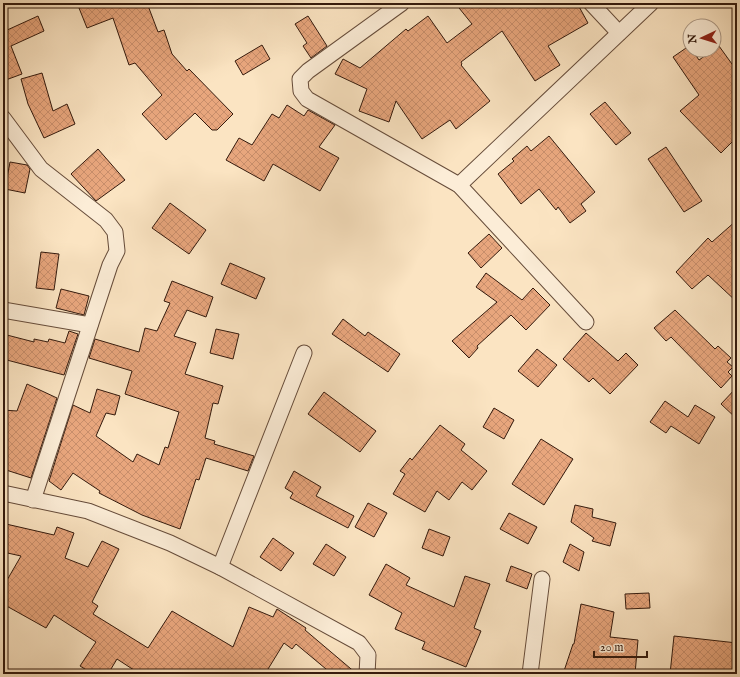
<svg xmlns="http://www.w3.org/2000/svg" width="740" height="677" font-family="'IM FELL English',serif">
  <defs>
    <pattern id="building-cross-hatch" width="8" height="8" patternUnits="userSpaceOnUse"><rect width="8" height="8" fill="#e8a67d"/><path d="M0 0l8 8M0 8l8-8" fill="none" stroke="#c88e6b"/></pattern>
  </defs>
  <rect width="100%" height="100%" fill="#fbe4c2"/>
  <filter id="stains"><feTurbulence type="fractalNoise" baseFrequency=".005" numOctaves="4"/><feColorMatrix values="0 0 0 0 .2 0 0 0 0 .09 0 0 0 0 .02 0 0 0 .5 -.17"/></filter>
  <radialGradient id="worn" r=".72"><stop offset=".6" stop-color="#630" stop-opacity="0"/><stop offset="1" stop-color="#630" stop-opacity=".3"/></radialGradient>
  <g fill="url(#building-cross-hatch)" stroke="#341a0d">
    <polygon points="77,3 147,3 158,32 164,30 172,54 187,71 189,69 233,114 217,130 212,130 195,113 166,140 142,114 162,95 135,63 129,65 113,18 87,28"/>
    <polygon points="455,3 577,3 588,23 548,46 560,65 535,81 502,31 461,62 462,64 461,65 490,101 456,129 450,120 422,139 396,101 389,122 359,111 367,89 335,74 343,59 360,68 406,29 408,31 428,16 447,43 472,24"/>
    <polygon points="38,16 44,31 11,46 22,74 3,81 3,28 5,31"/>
    <polygon points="308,16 327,46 311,58 303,46 307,43 295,24"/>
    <polygon points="262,45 270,59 243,75 235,61"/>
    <polygon points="689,46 690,50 692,50 699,60 719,46 737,71 737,137 721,153 680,111 699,95 673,57"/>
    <polygon points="42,73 53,111 67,104 75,124 44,138 28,104 21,79"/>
    <polygon points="605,102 631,133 616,145 590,114"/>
    <polygon points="287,105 304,116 308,110 335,125 319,147 339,158 320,191 273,164 264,181 226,160 239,138 252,145 272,114 279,118"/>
    <polygon points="549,136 595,192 581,204 586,211 570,223 558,207 556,210 539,189 521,204 498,174 514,161 512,159 527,146 531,151"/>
    <polygon points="666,147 702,201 684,212 648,159"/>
    <polygon points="98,149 125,180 96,201 71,174"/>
    <polygon points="10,162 27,165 30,169 25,193 5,189"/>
    <polygon points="170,203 206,230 189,254 152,228"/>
    <polygon points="737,220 737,302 708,275 692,289 676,272 708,238 712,242"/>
    <polygon points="489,234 502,248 481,268 468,253"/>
    <polygon points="41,252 59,254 54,290 36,288"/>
    <polygon points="230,263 265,278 256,299 221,284"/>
    <polygon points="486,273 522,300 533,288 550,305 526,330 511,315 477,346 478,348 469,358 452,341 497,302 476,287"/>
    <polygon points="172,281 213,297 206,317 187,310 174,336 196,343 185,374 223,386 218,404 213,403 205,438 215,441 214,444 254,456 248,471 206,458 199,480 196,479 180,529 142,515 99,493 100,491 73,473 61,490 49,481 73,405 90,413 97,389 120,396 115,415 106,413 96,436 133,462 137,454 159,465 165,447 168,448 179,412 125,394 132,371 89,358 95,339 139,352 145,328 157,331 170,303 164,301"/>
    <polygon points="61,289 89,296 84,315 56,308"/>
    <polygon points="675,310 715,349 718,346 731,358 727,362 733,367 728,372 732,376 721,388 671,337 666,341 654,328"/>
    <polygon points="343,319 365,336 368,332 400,354 388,372 332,334"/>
    <polygon points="216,329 239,334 233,359 210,353"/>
    <polygon points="69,331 78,334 64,375 3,359 3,334 34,342 34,339 48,342 49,339 65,343"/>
    <polygon points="586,333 618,361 626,353 638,365 610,394 593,378 589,382 563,359"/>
    <polygon points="537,349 557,365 538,387 518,371"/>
    <polygon points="27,384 57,398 31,478 3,469 3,410 17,411"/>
    <polygon points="737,387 737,419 721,404"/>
    <polygon points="324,392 376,431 360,452 308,414"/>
    <polygon points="665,401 688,417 695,405 715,417 699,444 671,426 666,433 650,422"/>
    <polygon points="494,408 514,420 504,439 483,427"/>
    <polygon points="440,425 465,444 461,450 487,471 472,490 462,482 449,500 437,491 425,512 393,494 405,474 400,471 410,458 412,460"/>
    <polygon points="541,439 573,459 544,505 512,484"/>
    <polygon points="294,471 321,487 316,496 354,516 348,528 290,498 293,493 285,488"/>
    <polygon points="368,503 387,513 374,537 355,527"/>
    <polygon points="575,505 593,509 592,517 616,523 610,546 592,541 594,538 571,522"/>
    <polygon points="509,513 537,527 528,544 500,529"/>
    <polygon points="6,524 54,535 57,527 74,533 65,558 88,567 102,541 119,549 92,602 98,606 93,614 148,648 172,611 233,647 249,607 273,617 277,609 306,628 305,630 357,674 332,674 296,644 292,649 284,643 265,674 140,674 117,659 108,674 93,674 80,666 96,642 54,615 46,628 3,604 3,587 21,556 3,552 3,538"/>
    <polygon points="429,529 450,537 443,556 422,548"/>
    <polygon points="273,538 294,553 281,571 260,557"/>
    <polygon points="326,544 346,557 334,576 313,564"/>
    <polygon points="570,544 584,552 579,571 563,562"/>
    <polygon points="386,564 410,578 406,585 454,607 465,576 490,584 474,628 481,631 466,667 422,649 425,642 395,629 402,613 369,595"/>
    <polygon points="511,566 532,574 527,589 506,581"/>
    <polygon points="649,593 650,608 626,609 625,594"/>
    <polygon points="581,604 614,612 610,637 638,640 635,674 563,674 573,644 574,644"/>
    <polygon points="674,636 737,643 737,674 670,674"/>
  </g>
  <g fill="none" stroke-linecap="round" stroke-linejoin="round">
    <g stroke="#664c3a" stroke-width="17">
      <g id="street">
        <polyline points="402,3 308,71 300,79 301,91 307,99 459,185 586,322"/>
        <polyline points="591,3 619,33"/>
        <polyline points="3,118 41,169 106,220 115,232 117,251 110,265 33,500"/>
        <polyline points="459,185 651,3"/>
        <polyline points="3,310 90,325"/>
        <polyline points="3,493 88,511 170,543 220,567 359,643 368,655 367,674"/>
        <polyline points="220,567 304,353"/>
        <polyline points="530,674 542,579"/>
      </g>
    </g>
    <use href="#street" stroke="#fcedd7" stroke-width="15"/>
  </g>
  <rect width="740" height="677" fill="none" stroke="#fbe4c2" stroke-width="16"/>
  <rect x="4" y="4" width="732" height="669" fill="none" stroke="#341a0d" stroke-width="2"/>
  <rect x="8" y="8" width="724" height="661" fill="none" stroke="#341a0d"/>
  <g transform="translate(702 38) rotate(266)"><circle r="19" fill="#fcedd7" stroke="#ac9986"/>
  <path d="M0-3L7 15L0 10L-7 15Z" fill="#8f2418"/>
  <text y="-6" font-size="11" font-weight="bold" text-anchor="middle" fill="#341a0d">N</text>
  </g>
  <path d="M594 651v6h53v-6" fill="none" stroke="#341a0d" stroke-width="2"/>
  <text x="600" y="651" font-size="12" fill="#341a0d" stroke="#fcedd7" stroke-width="3" paint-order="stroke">20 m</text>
  <rect width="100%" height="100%" filter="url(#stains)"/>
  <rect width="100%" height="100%" fill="url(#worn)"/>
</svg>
